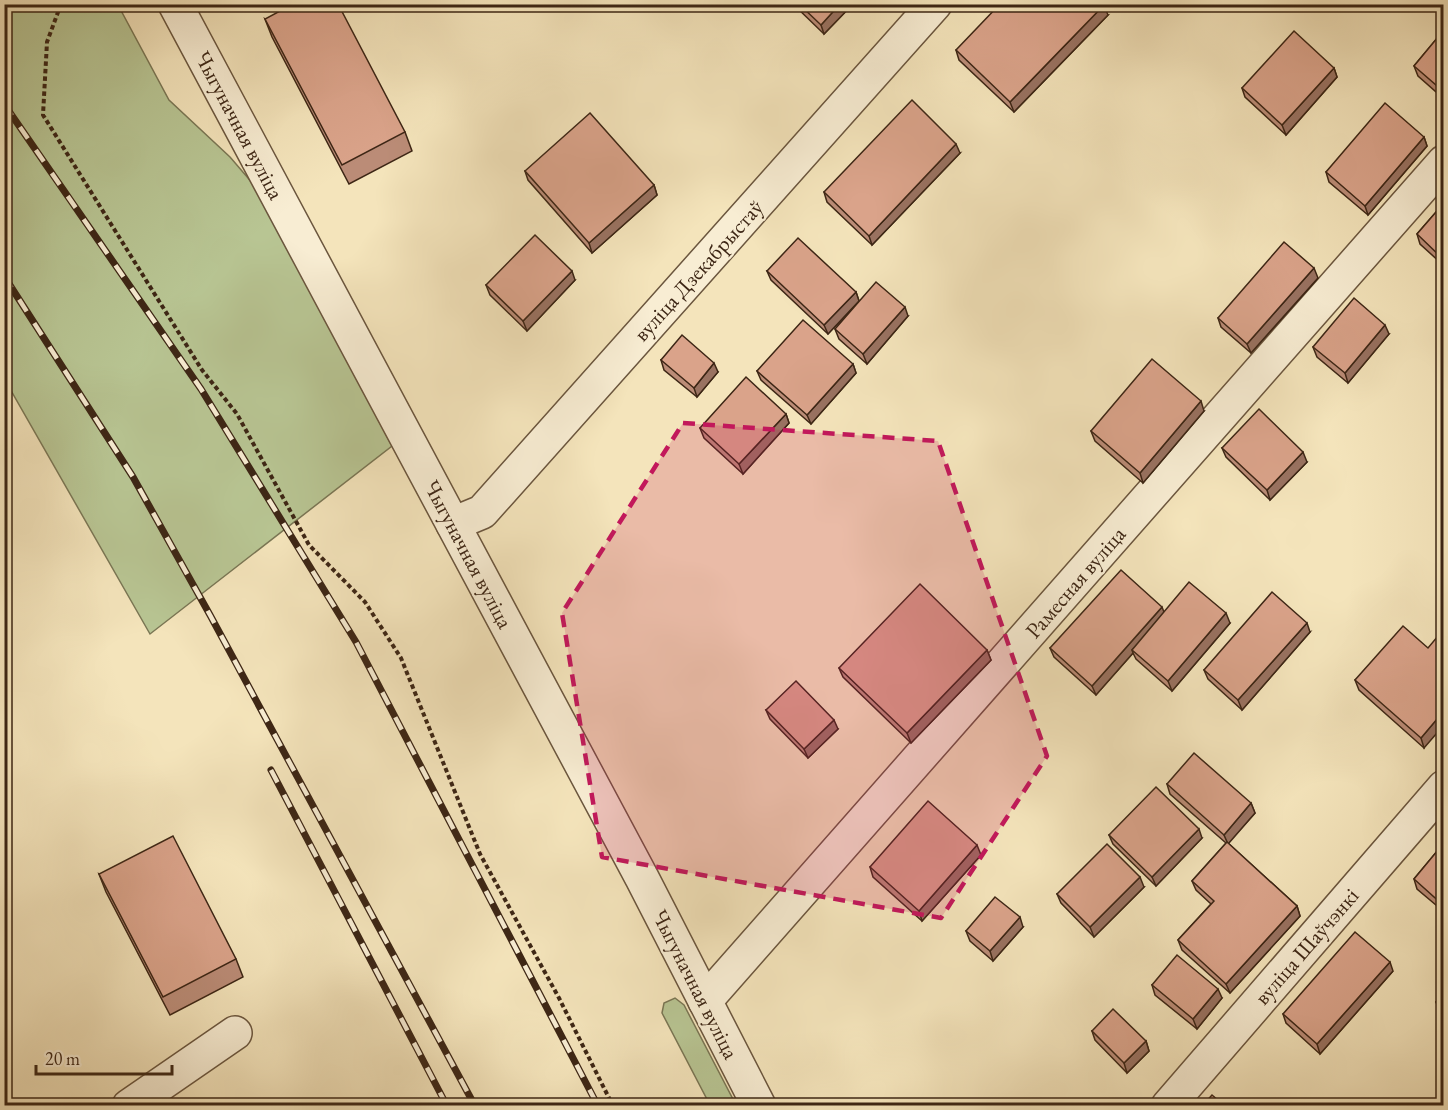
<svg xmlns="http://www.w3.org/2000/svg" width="1448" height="1110" font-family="'EB Garamond',serif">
  <rect width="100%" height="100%" fill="#f4e4bb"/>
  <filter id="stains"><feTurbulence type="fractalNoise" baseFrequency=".00333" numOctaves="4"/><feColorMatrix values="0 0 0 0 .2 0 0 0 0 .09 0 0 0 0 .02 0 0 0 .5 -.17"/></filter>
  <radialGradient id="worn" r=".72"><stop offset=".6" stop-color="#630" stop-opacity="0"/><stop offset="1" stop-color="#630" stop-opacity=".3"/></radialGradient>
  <g fill="#b8c593" stroke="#7a7654" stroke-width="1.5">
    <polygon points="4,5 118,5 169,100 230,157 254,185 392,446 150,634 5,380"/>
    <polygon points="675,998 684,1005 736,1105 710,1105 662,1013 664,1003"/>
  </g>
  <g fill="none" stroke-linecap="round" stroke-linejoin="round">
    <g stroke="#6b563e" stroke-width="36">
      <g id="minor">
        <polyline points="175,4 642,878 759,1106"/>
        <polyline points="453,524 482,512 935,4"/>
        <polyline points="705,1001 1444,162"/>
        <polyline points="129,1106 235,1033"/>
        <polyline points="1168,1106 1444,787"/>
      </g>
    </g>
    <polyline stroke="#3d2615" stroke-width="4" stroke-dasharray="4.5 3" stroke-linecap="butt" points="61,4 47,42 43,115 202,370 237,414 309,545 365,602 401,658 480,854 559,998 613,1106"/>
    <use href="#minor" stroke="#f8edd3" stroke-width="33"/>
    <g stroke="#3d2615" stroke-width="7">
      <g id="rail">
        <polyline points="4,104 201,389 356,642 598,1106"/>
        <polyline points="4,276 133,477 210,615 475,1106"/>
        <polyline points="271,770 447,1106"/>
      </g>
    </g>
    <use href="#rail" stroke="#f8edd3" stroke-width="4.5" stroke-dasharray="14" stroke-linecap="butt"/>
  </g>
  <g fill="#bb8c77" stroke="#3d2615" stroke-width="1.5">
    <polygon points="793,4 853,4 824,34"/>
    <polygon points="1108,15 1014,112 959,60 956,50"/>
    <polygon points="265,19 405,132 412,151 349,184 272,37"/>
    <polygon points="1443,31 1443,98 1418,76 1414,66"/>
    <polygon points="1334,68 1337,77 1286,135 1245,97 1242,88"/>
    <polygon points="1424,137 1427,146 1368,215 1329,182 1326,172"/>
    <polygon points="960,153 872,245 827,202 824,192"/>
    <polygon points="525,171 654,185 657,195 592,253 528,180"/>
    <polygon points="1443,204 1443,265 1420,244 1417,234"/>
    <polygon points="767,271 856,292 859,301 828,334 771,280"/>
    <polygon points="1318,278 1251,353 1221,327 1218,318"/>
    <polygon points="575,280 527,331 490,295 486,285"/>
    <polygon points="908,316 867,364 839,339 835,329"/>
    <polygon points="1389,334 1348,383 1317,357 1313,347"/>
    <polygon points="661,360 718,372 697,397 664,370"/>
    <polygon points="853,364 856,373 811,424 761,380 757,371"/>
    <polygon points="1204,411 1143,483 1095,441 1091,431"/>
    <polygon points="786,414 789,423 743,474 704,438 700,428"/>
    <polygon points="1222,448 1307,462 1270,500 1226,457"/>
    <polygon points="1164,612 1230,623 1172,691 1136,659 1133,653 1096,695 1054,657 1050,648"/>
    <polygon points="1310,632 1242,710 1208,679 1204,670"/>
    <polygon points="1428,648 1424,748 1359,690 1355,680"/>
    <polygon points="987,650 991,660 911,743 843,677 839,668"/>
    <polygon points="766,710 838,729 808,758 770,719"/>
    <polygon points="1167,784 1251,803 1255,813 1228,843 1297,906 1300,916 1230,993 1182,950 1178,940 1211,904 1196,890 1192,881 1226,843 1170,794"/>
    <polygon points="1109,835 1202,838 1156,886 1113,844"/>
    <polygon points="1443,844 1443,911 1417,889 1414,879"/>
    <polygon points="981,855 922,921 873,877 870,867"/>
    <polygon points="99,874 236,959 243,977 170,1015 106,892"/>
    <polygon points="1144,887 1094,937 1061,903 1057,894"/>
    <polygon points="1023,927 993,961 970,941 966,931"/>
    <polygon points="1393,971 1320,1054 1286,1023 1283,1014"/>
    <polygon points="1152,985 1222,998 1197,1029 1155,995"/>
    <polygon points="1443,993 1443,1015 1439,1011 1436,1002"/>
    <polygon points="1092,1031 1146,1041 1149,1051 1127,1073 1095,1040"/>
  </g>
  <g fill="#997261" stroke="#3d2615" stroke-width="1.5">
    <polygon points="840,4 853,4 824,34 821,25"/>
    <polygon points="1104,5 1108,15 1014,112 1010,102"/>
    <polygon points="1334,68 1337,77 1286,135 1282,125"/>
    <polygon points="1424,137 1427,146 1368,215 1365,206"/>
    <polygon points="956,144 960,153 872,245 869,236"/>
    <polygon points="654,185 657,195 592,253 589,243"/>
    <polygon points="1314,268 1318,278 1251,353 1247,344"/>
    <polygon points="572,271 575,280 527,331 523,321"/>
    <polygon points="856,292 859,301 828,334 824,325"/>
    <polygon points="905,307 908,316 867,364 863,354"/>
    <polygon points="1385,325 1389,334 1348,383 1345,373"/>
    <polygon points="714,363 718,372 697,397 694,388"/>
    <polygon points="853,364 856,373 811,424 807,415"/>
    <polygon points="1201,401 1204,411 1143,483 1140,473"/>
    <polygon points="786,414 789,423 743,474 739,464"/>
    <polygon points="1303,452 1307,462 1270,500 1267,490"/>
    <polygon points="1162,607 1166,617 1132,650 1133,653 1096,695 1092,686"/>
    <polygon points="1226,613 1230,623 1172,691 1168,681"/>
    <polygon points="1307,623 1310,632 1242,710 1238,700"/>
    <polygon points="987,650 991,660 911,743 907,733"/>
    <polygon points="1443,712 1443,726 1424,748 1421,738"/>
    <polygon points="834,720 838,729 808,758 804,749"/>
    <polygon points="1251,803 1255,813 1228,844 1224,835"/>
    <polygon points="1199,829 1202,838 1156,886 1152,877"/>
    <polygon points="977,845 981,855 922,921 919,911"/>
    <polygon points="1140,877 1144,887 1094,937 1090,927"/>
    <polygon points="1297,906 1300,916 1230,993 1226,984"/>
    <polygon points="1020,917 1023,927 993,961 990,951"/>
    <polygon points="1390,962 1393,971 1320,1054 1317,1044"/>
    <polygon points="1218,989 1222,998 1197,1029 1193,1019"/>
    <polygon points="1146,1041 1149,1051 1127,1073 1124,1063"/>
  </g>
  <g fill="#daa38a" stroke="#3d2615" stroke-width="1.5">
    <polygon points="293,4 338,4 405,132 342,165 265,19"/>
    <polygon points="799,4 840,4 821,25"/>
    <polygon points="1000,4 1104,4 1104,5 1010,102 956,50"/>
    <polygon points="1294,31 1334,68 1282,125 1242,88"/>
    <polygon points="1443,31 1443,91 1414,66"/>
    <polygon points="912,100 956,144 869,236 824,192"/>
    <polygon points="1385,103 1424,137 1365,206 1326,172"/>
    <polygon points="590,113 654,185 589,243 525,171"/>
    <polygon points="1443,204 1443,259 1417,234"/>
    <polygon points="535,235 572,271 523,321 486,285"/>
    <polygon points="798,238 856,292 824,325 767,271"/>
    <polygon points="1284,242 1314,268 1247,344 1218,318"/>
    <polygon points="876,282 905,307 863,354 835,329"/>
    <polygon points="1354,298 1385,325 1345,373 1313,347"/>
    <polygon points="803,320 853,364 807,415 757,371"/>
    <polygon points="682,335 714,363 694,388 661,360"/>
    <polygon points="1152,359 1201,401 1140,473 1091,431"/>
    <polygon points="746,377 786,414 739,464 700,428"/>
    <polygon points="1259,409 1303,452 1267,490 1222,448"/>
    <polygon points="1121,570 1162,607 1092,686 1050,648"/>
    <polygon points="1189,582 1226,613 1168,681 1132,650"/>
    <polygon points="920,584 987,650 907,733 839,668"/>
    <polygon points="1272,592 1307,623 1238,700 1204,670"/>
    <polygon points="1403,626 1428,648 1443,630 1443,712 1421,738 1355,680"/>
    <polygon points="796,681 834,720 804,749 766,710"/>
    <polygon points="1194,753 1251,803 1224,835 1167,784"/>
    <polygon points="1156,787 1199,829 1152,877 1109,835"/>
    <polygon points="928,801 977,845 919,911 870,867"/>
    <polygon points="173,836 236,959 163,997 99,874"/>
    <polygon points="1227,842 1297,906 1226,984 1178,940 1214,901 1192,881"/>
    <polygon points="1107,844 1140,877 1090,927 1057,894"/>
    <polygon points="1443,844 1443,905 1414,879"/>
    <polygon points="995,897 1020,917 990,951 966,931"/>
    <polygon points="1355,932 1390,962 1317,1044 1283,1014"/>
    <polygon points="1177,955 1218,989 1193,1019 1152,985"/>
    <polygon points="1443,993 1443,1009 1436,1002"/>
    <polygon points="1113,1009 1146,1041 1124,1063 1092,1031"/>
    <polygon points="1212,1095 1225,1106 1202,1106"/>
    <polygon points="1041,1099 1047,1106 1035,1106"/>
  </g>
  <path fill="#c2185b" fill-opacity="0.2" stroke="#c2185b" stroke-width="4.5" stroke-dasharray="12 8" stroke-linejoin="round" d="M683 423 938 441 1047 756 941 918 602 857 562 613Z"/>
  <g text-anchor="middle" stroke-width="4.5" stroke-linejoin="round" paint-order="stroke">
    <g font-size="22" fill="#3d2615" stroke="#f8edd3">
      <text transform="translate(240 125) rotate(62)" y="8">Чыгуначная вуліца</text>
      <text transform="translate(698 270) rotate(-48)" y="8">вуліца Дзекабрыстаў</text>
      <text transform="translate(469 554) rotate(62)" y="8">Чыгуначная вуліца</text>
      <text transform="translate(1075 582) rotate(-49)" y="8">Рамесная вуліца</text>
      <text transform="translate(1306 946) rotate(-49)" y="8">вуліца Шаўчэнкі</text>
      <text transform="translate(696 984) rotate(63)" y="8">Чыгуначная вуліца</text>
    </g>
  </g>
  <rect width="1448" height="1110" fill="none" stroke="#f4e4bb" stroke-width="24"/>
  <rect x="6" y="6" width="1436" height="1098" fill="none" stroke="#3d2615" stroke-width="3"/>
  <rect x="12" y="12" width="1424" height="1086" fill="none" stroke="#3d2615" stroke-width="1.5"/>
  <path d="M36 1065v9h136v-9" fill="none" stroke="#3d2615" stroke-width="3"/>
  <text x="45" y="1065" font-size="18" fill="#3d2615" stroke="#f8edd3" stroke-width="4.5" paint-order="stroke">20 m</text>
  <rect width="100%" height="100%" filter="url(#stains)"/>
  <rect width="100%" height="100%" fill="url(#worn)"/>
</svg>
